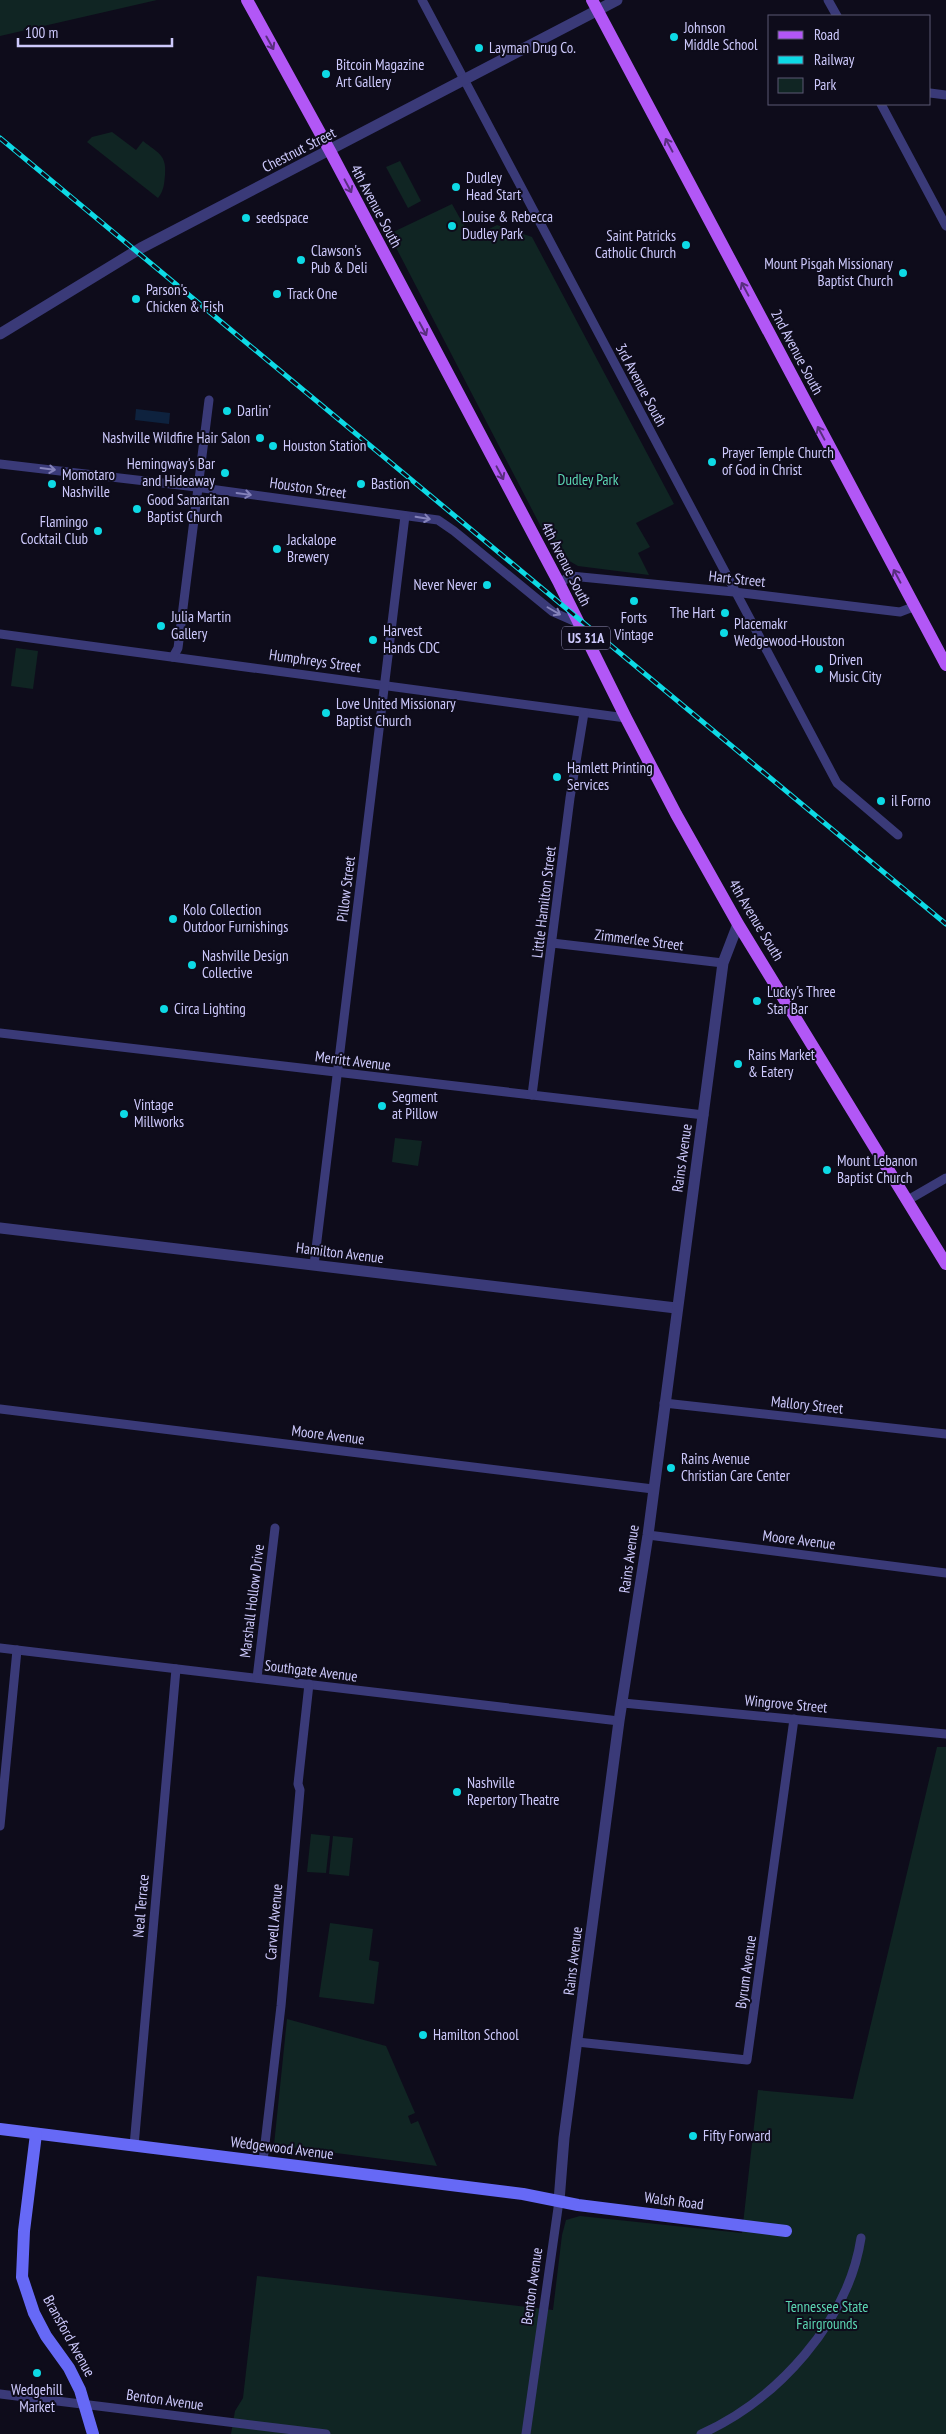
<svg xmlns="http://www.w3.org/2000/svg" width="946" height="2434" font-family="'PT Sans Narrow',sans-serif">
  <rect width="100%" height="100%" fill="#0e0c1b"/>
  <g fill="#102523">
    <polygon points="0,0 157,0 0,36"/>
    <path d="M112 132 136 150 143 141C158 153 167 155 165 175 164 185 164 190 158 198L87 142 92 137Z"/>
    <polygon points="400,161 421,201 408,208 386,167"/>
    <polygon points="452,204 471,238 497,225 532,237 674,504 636,523 650,547 638,553 649,575 578,566 554,552 389,234"/>
    <polygon points="16,648 38,651 33,689 11,686"/>
    <polygon points="395,1138 422,1141 418,1166 392,1162"/>
    <polygon points="937,1747 946,1747 946,2434 231,2434 235,2411 243,2398 257,2276 553,2310 562,2235 566,2220 580,2216 742,2233 758,2090 853,2099"/>
    <polygon points="311,1834 330,1836 326,1873 307,1872"/>
    <polygon points="333,1836 353,1838 349,1876 329,1874"/>
    <polygon points="330,1923 373,1929 369,1960 379,1962 374,2004 319,1997"/>
    <polygon points="287,2019 386,2046 415,2113 408,2116 411,2124 418,2121 437,2166 274,2145"/>
  </g>
  <polygon fill="#0e223e" points="136,409 170,413 169,424 135,420"/>
  <g fill="none" stroke-linecap="round" stroke-linejoin="round">
    <g stroke="#3a3a78" stroke-width="9">
      <polyline points="422,0 837,783 898,835"/>
      <polyline points="828,0 837,16"/>
      <polyline points="930,93 946,95"/>
      <polyline points="881,104 946,226"/>
      <polyline points="0,464 188,486 438,520 454,531 553,612 578,623"/>
      <polyline points="559,583 571,576 734,592 900,612 913,607"/>
      <polyline points="0,634 626,718"/>
      <polyline points="173,657 178,648 209,400"/>
      <polyline points="552,943 723,963"/>
      <polyline points="0,1033 704,1115"/>
      <polyline points="532,1095 570,798 584,713"/>
      <polyline points="908,1200 946,1178"/>
      <polyline points="314,1265 405,516"/>
      <polyline points="664,1403 946,1434"/>
      <polyline points="0,1409 653,1489"/>
      <polyline points="648,1535 946,1573"/>
      <polyline points="0,1648 619,1721"/>
      <polyline points="257,1678 275,1528"/>
      <polyline points="623,1703 946,1734"/>
      <polyline points="0,1826 17,1650"/>
      <polyline points="577,2042 747,2060 794,1719"/>
      <polyline points="134,2146 176,1669"/>
      <polyline points="263,2161 281,2006 300,1790 298,1784 309,1684"/>
      <polyline points="0,2394 326,2434"/>
      <polyline points="526,2434 559,2201"/>
      <path d="M701 2434C777 2400 848 2322 861 2238"/>
    </g>
    <g stroke="#3a3a78" stroke-width="11">
      <polyline points="0,334 141,248 617,0"/>
      <polyline points="0,1228 676,1308"/>
      <polyline points="559,2201 564,2138 619,1721 648,1535 723,963 738,924"/>
    </g>
    <g stroke="#6669f6" stroke-width="12">
      <polyline points="0,2129 523,2194 578,2205 786,2231"/>
      <polyline points="36,2134 24,2231 22,2277 34,2313 46,2336 69,2368 80,2390 93,2434"/>
    </g>
    <g stroke="#b257f6" stroke-width="12">
      <polyline points="247,0 330,151 559,583 626,718 676,814 738,924 946,1264"/>
      <polyline points="592,0 946,665"/>
    </g>
    <g stroke="#0ddae5" stroke-width="5">
      <polyline id="rail" points="0,138 946,924"/>
    </g>
    <use href="#rail" stroke="#0e0c1b" stroke-width="3" stroke-dasharray="9" stroke-linecap="butt"/>
  </g>
  <defs><path id="oneway-shaft" d="M-6 0H5M1.5-3L5.5 0L1.5 3" fill="none" stroke-width="1.6" stroke-linecap="round" stroke-linejoin="round" transform="scale(1.25)"/></defs>
  <g stroke="#582e7e">
    <use href="#oneway-shaft" transform="translate(270 43) rotate(61)"/>
    <use href="#oneway-shaft" transform="translate(669 145) rotate(-118)"/>
    <use href="#oneway-shaft" transform="translate(348 186) rotate(62)"/>
    <use href="#oneway-shaft" transform="translate(745 289) rotate(-118)"/>
    <use href="#oneway-shaft" transform="translate(423 329) rotate(62)"/>
    <use href="#oneway-shaft" transform="translate(821 433) rotate(-118)"/>
    <use href="#oneway-shaft" transform="translate(500 473) rotate(62)"/>
    <use href="#oneway-shaft" transform="translate(897 576) rotate(-118)"/>
  </g>
  <g stroke="#8482ba">
    <use href="#oneway-shaft" transform="translate(48 469) rotate(7)"/>
    <use href="#oneway-shaft" transform="translate(244 494) rotate(8)"/>
    <use href="#oneway-shaft" transform="translate(423 518) rotate(9)"/>
    <use href="#oneway-shaft" transform="translate(554 611) rotate(30)"/>
  </g>
  <g fill="#0ddae5" stroke="#0e0c1b" stroke-width="2">
    <circle cx="674" cy="37" r="5"/>
    <circle cx="479" cy="48" r="5"/>
    <circle cx="326" cy="74" r="5"/>
    <circle cx="456" cy="187" r="5"/>
    <circle cx="246" cy="218" r="5"/>
    <circle cx="452" cy="226" r="5"/>
    <circle cx="686" cy="245" r="5"/>
    <circle cx="301" cy="260" r="5"/>
    <circle cx="903" cy="273" r="5"/>
    <circle cx="277" cy="294" r="5"/>
    <circle cx="136" cy="299" r="5"/>
    <circle cx="227" cy="411" r="5"/>
    <circle cx="260" cy="438" r="5"/>
    <circle cx="273" cy="446" r="5"/>
    <circle cx="712" cy="462" r="5"/>
    <circle cx="225" cy="473" r="5"/>
    <circle cx="52" cy="484" r="5"/>
    <circle cx="361" cy="484" r="5"/>
    <circle cx="137" cy="509" r="5"/>
    <circle cx="98" cy="531" r="5"/>
    <circle cx="277" cy="549" r="5"/>
    <circle cx="487" cy="585" r="5"/>
    <circle cx="634" cy="601" r="5"/>
    <circle cx="725" cy="613" r="5"/>
    <circle cx="161" cy="626" r="5"/>
    <circle cx="724" cy="633" r="5"/>
    <circle cx="373" cy="640" r="5"/>
    <circle cx="819" cy="669" r="5"/>
    <circle cx="326" cy="713" r="5"/>
    <circle cx="557" cy="777" r="5"/>
    <circle cx="881" cy="801" r="5"/>
    <circle cx="173" cy="919" r="5"/>
    <circle cx="192" cy="965" r="5"/>
    <circle cx="757" cy="1001" r="5"/>
    <circle cx="164" cy="1009" r="5"/>
    <circle cx="738" cy="1064" r="5"/>
    <circle cx="382" cy="1106" r="5"/>
    <circle cx="124" cy="1114" r="5"/>
    <circle cx="827" cy="1170" r="5"/>
    <circle cx="671" cy="1468" r="5"/>
    <circle cx="457" cy="1792" r="5"/>
    <circle cx="423" cy="2035" r="5"/>
    <circle cx="693" cy="2136" r="5"/>
    <circle cx="37" cy="2373" r="5"/>
  </g>
  <g text-anchor="middle" stroke-width="4" stroke-linejoin="round" paint-order="stroke">
    <rect fill="#0e0c1b" stroke="#9490b8" stroke-width="1" x="562" y="626.5" width="48" height="23" rx="4"/>
    <g font-size="14" font-weight="bold" fill="#cdc9fc">
      <text x="586" y="643">US 31A</text>
    </g>
    <g font-size="15" fill="#cdc9fc" stroke="#0e0c1b" text-anchor="start">
      <text x="684" y="33">Johnson<tspan x="684" dy="17">Middle School</tspan></text>
      <text x="489" y="53">Layman Drug Co.</text>
      <text x="336" y="70">Bitcoin Magazine<tspan x="336" dy="17">Art Gallery</tspan></text>
      <text x="466" y="183">Dudley<tspan x="466" dy="17">Head Start</tspan></text>
      <text x="462" y="222">Louise &amp; Rebecca<tspan x="462" dy="17">Dudley Park</tspan></text>
      <text x="256" y="223">seedspace</text>
      <text x="676" y="241" text-anchor="end">Saint Patricks<tspan x="676" dy="17">Catholic Church</tspan></text>
      <text x="311" y="256">Clawson's<tspan x="311" dy="17">Pub &amp; Deli</tspan></text>
      <text x="893" y="269" text-anchor="end">Mount Pisgah Missionary<tspan x="893" dy="17">Baptist Church</tspan></text>
      <text x="146" y="295">Parson's<tspan x="146" dy="17">Chicken &amp; Fish</tspan></text>
      <text x="287" y="299">Track One</text>
      <text x="237" y="416">Darlin'</text>
      <text x="250" y="443" text-anchor="end">Nashville Wildfire Hair Salon</text>
      <text x="283" y="451">Houston Station</text>
      <text x="722" y="458">Prayer Temple Church<tspan x="722" dy="17">of God in Christ</tspan></text>
      <text x="215" y="469" text-anchor="end">Hemingway's Bar<tspan x="215" dy="17">and Hideaway</tspan></text>
      <text x="62" y="480">Momotaro<tspan x="62" dy="17">Nashville</tspan></text>
      <text x="371" y="489">Bastion</text>
      <text x="147" y="505">Good Samaritan<tspan x="147" dy="17">Baptist Church</tspan></text>
      <text x="88" y="527" text-anchor="end">Flamingo<tspan x="88" dy="17">Cocktail Club</tspan></text>
      <text x="287" y="545">Jackalope<tspan x="287" dy="17">Brewery</tspan></text>
      <text x="477" y="590" text-anchor="end">Never Never</text>
      <text x="715" y="618" text-anchor="end">The Hart</text>
      <text x="171" y="622">Julia Martin<tspan x="171" dy="17">Gallery</tspan></text>
      <text x="634" y="623" text-anchor="middle">Forts<tspan x="634" dy="17">Vintage</tspan></text>
      <text x="734" y="629">Placemakr<tspan x="734" dy="17">Wedgewood-Houston</tspan></text>
      <text x="383" y="636">Harvest<tspan x="383" dy="17">Hands CDC</tspan></text>
      <text x="829" y="665">Driven<tspan x="829" dy="17">Music City</tspan></text>
      <text x="336" y="709">Love United Missionary<tspan x="336" dy="17">Baptist Church</tspan></text>
      <text x="567" y="773">Hamlett Printing<tspan x="567" dy="17">Services</tspan></text>
      <text x="891" y="806">il Forno</text>
      <text x="183" y="915">Kolo Collection<tspan x="183" dy="17">Outdoor Furnishings</tspan></text>
      <text x="202" y="961">Nashville Design<tspan x="202" dy="17">Collective</tspan></text>
      <text x="767" y="997">Lucky's Three<tspan x="767" dy="17">Star Bar</tspan></text>
      <text x="174" y="1014">Circa Lighting</text>
      <text x="748" y="1060">Rains Market<tspan x="748" dy="17">&amp; Eatery</tspan></text>
      <text x="392" y="1102">Segment<tspan x="392" dy="17">at Pillow</tspan></text>
      <text x="134" y="1110">Vintage<tspan x="134" dy="17">Millworks</tspan></text>
      <text x="837" y="1166">Mount Lebanon<tspan x="837" dy="17">Baptist Church</tspan></text>
      <text x="681" y="1464">Rains Avenue<tspan x="681" dy="17">Christian Care Center</tspan></text>
      <text x="467" y="1788">Nashville<tspan x="467" dy="17">Repertory Theatre</tspan></text>
      <text x="433" y="2040">Hamilton School</text>
      <text x="703" y="2141">Fifty Forward</text>
      <text x="37" y="2395" text-anchor="middle">Wedgehill<tspan x="37" dy="17">Market</tspan></text>
    </g>
    <g font-size="15" fill="#cdc9fc" stroke="#0e0c1b">
      <text transform="translate(299 150) rotate(-27)" y="5">Chestnut Street</text>
      <text transform="translate(376 206) rotate(62)" y="5">4th Avenue South</text>
      <text transform="translate(797 352) rotate(62)" y="5">2nd Avenue South</text>
      <text transform="translate(641 385) rotate(62)" y="5">3rd Avenue South</text>
      <text transform="translate(308 488) rotate(8)" y="5">Houston Street</text>
      <text transform="translate(566 564) rotate(63)" y="5">4th Avenue South</text>
      <text transform="translate(737 579) rotate(6)" y="5">Hart Street</text>
      <text transform="translate(315 661) rotate(8)" y="5">Humphreys Street</text>
      <text transform="translate(346 889) rotate(-83)" y="5">Pillow Street</text>
      <text transform="translate(544 902) rotate(-83)" y="5">Little Hamilton Street</text>
      <text transform="translate(756 920) rotate(59)" y="5">4th Avenue South</text>
      <text transform="translate(639 940) rotate(7)" y="5">Zimmerlee Street</text>
      <text transform="translate(353 1061) rotate(7)" y="5">Merritt Avenue</text>
      <text transform="translate(682 1158) rotate(-82)" y="5">Rains Avenue</text>
      <text transform="translate(340 1253) rotate(7)" y="5">Hamilton Avenue</text>
      <text transform="translate(807 1405) rotate(6)" y="5">Mallory Street</text>
      <text transform="translate(328 1435) rotate(7)" y="5">Moore Avenue</text>
      <text transform="translate(799 1540) rotate(7)" y="5">Moore Avenue</text>
      <text transform="translate(629 1559) rotate(-82)" y="5">Rains Avenue</text>
      <text transform="translate(252 1601) rotate(-83)" y="5">Marshall Hollow Drive</text>
      <text transform="translate(311 1671) rotate(7)" y="5">Southgate Avenue</text>
      <text transform="translate(786 1704) rotate(5)" y="5">Wingrove Street</text>
      <text transform="translate(141 1906) rotate(-85)" y="5">Neal Terrace</text>
      <text transform="translate(274 1922) rotate(-85)" y="5">Carvell Avenue</text>
      <text transform="translate(573 1961) rotate(-83)" y="5">Rains Avenue</text>
      <text transform="translate(746 1972) rotate(-82)" y="5">Byrum Avenue</text>
      <text transform="translate(282 2148) rotate(7)" y="5">Wedgewood Avenue</text>
      <text transform="translate(674 2201) rotate(7)" y="5">Walsh Road</text>
      <text transform="translate(532 2286) rotate(-82)" y="5">Benton Avenue</text>
      <text transform="translate(69 2336) rotate(61)" y="5">Bransford Avenue</text>
      <text transform="translate(165 2400) rotate(8)" y="5">Benton Avenue</text>
    </g>
    <g font-size="15" fill="#5bd6b2" stroke="#0e0c1b">
      <text x="588" y="485">Dudley Park</text>
      <text x="827" y="2312">Tennessee State<tspan x="827" dy="17">Fairgrounds</tspan></text>
    </g>
  </g>
  <rect x="768" y="15" width="162" height="90" fill="#0e0c1b" stroke="#5a5875"/>
  <rect x="778" y="31" width="25" height="8" fill="#b257f6" stroke="#5a5875"/>
  <text x="814" y="40" font-size="15" fill="#cdc9fc">Road</text>
  <rect x="778" y="56" width="25" height="8" fill="#0ddae5" stroke="#5a5875"/>
  <text x="814" y="65" font-size="15" fill="#cdc9fc">Railway</text>
  <rect x="778" y="78" width="25" height="15" fill="#102523" stroke="#5a5875"/>
  <text x="814" y="90" font-size="15" fill="#cdc9fc">Park</text>
  <path d="M18 38v8h154v-8" fill="none" stroke="#cdc9fc" stroke-width="2.5"/>
  <text x="25" y="38" font-size="15" fill="#cdc9fc" stroke="#0e0c1b" stroke-width="4" paint-order="stroke">100 m</text>
</svg>
